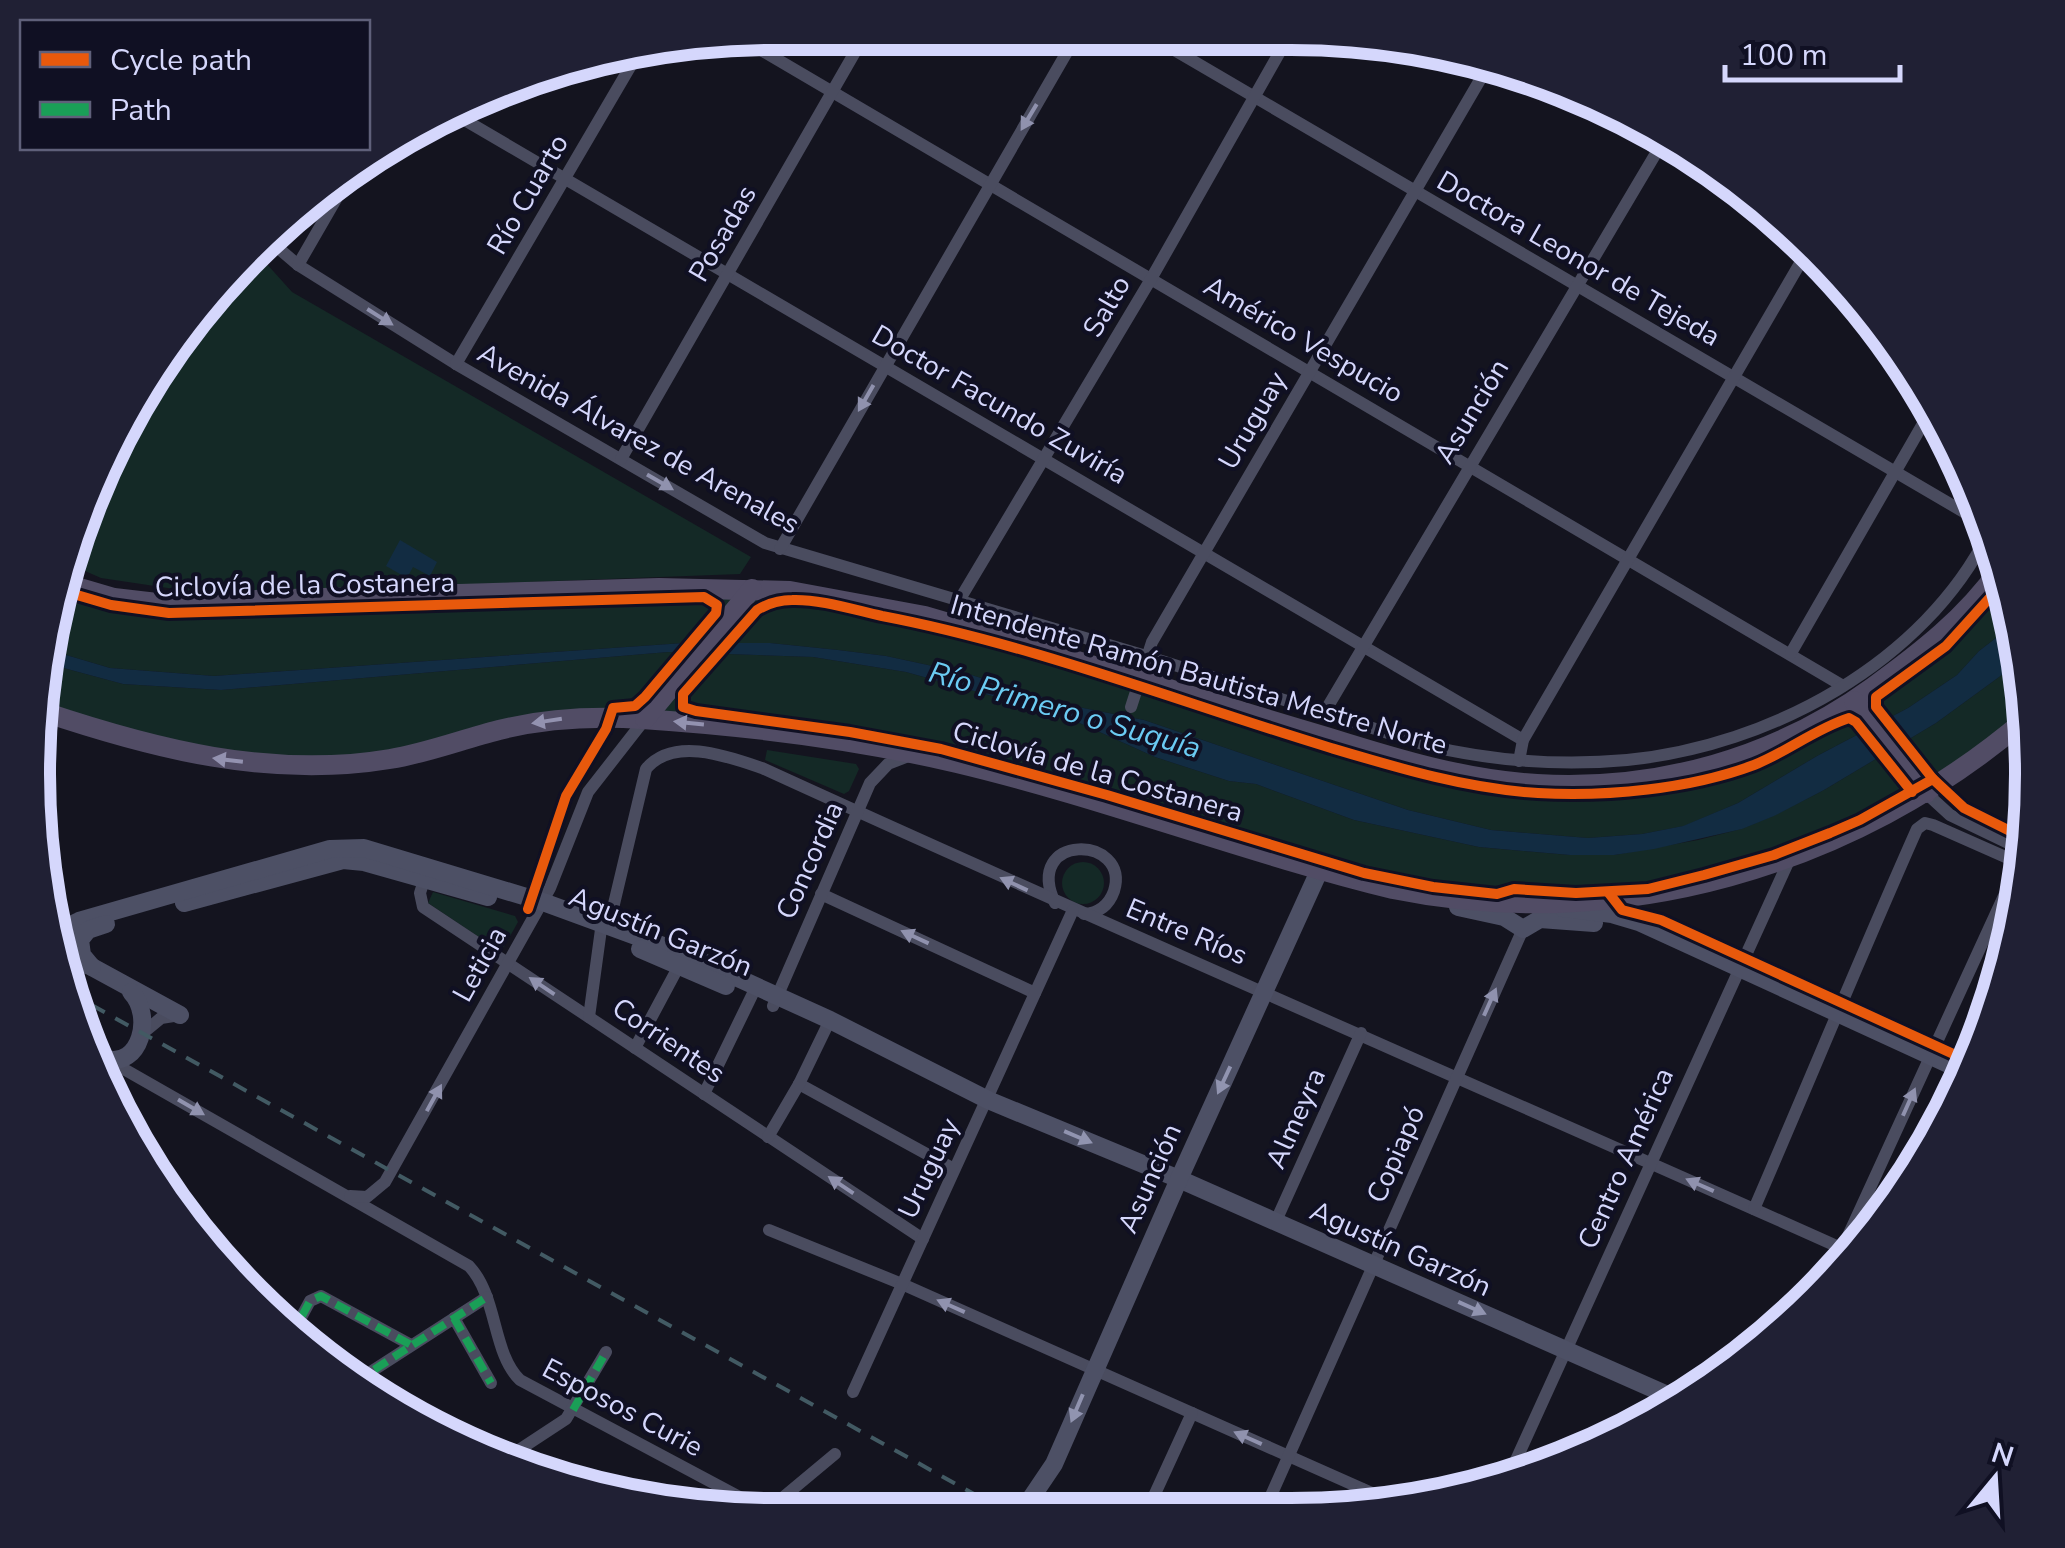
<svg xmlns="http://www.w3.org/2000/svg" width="2065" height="1548" font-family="'Nunito Sans',sans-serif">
  <rect width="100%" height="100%" fill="#14141f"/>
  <g fill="#142926">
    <polygon points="256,252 292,292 751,557 740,574 208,594 101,578 69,564 99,474 217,285"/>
    <polygon points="2000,569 2015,619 2009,628 1979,651 1957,675 1908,708 1817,756 1738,803 1684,826 1642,834 1588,838 1491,830 1408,810 1144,720 1068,705 965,673 886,656 838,650 770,643 684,643 214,676 110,668 46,649 47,629 63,583 114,598 752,589 925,616 1478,777 1674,775 1854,701"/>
    <polygon points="668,652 813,657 906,672 1064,716 1155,757 1229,781 1256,784 1354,820 1479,847 1570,855 1614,855 1698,840 1741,829 1773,816 1824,790 1936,723 2021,661 2027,718 1926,793 1692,886 1456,899 960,764 610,717 442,747 276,765 41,711 45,663 123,684 221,690"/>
    <polygon points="767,750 856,764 859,769 849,791 844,794 765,760"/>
    <circle cx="1083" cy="883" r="21"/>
    <polygon points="433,892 515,916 518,922 504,947 497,949 428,903"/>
  </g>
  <g fill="#122c42">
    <polygon points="400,540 437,562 430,576 413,567 407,578 386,566"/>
    <polygon points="2015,619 2021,661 1936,723 1824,790 1774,816 1742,829 1654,849 1614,855 1570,855 1479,847 1354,820 1256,784 1229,781 1155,757 1064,716 906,672 813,657 668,652 221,690 123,684 45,663 46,649 110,668 214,676 684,643 770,643 838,650 886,656 965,673 1068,705 1144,720 1408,810 1491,830 1588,838 1642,834 1683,826 1738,803 1817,756 1908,708 1957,675 1979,651 2009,628"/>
  </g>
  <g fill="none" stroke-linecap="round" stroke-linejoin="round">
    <g stroke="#4a4c5f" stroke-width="12">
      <polyline points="1147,34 1986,525"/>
      <polyline points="739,37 1843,686"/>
      <polyline points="451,112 1523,740"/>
      <path d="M270 241 298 265 456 364 765 543 1146 656 1429 746C1494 761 1561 766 1627 760 1770 746 1924 663 1989 532"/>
      <polyline points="298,265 350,175"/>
      <polyline points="456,364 640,50"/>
      <polyline points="621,459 866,33"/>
      <polyline points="780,549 1078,33"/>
      <polyline points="960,599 1151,279 1290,34"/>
      <polyline points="1791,653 1932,408"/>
      <polyline points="1131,707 1152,642 1491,61"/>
      <polyline points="1324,713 1665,138"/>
      <polyline points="1519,761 1523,740 1806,253"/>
      <polyline points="1926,793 1950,815 2025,851"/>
      <polyline points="427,871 420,893 423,907 923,1239"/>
      <polyline points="821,894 1035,993"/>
      <path d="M1055 903C1022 832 1131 835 1114 891 1109 905 1099 913 1084 914"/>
      <path d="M609 925 646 769C673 736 727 756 762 768 1124 934 1489 1090 1852 1253"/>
      <polyline points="773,1006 870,783 888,764 911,755"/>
      <polyline points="589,1017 602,922"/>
      <polyline points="144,1032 161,1018 180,1015"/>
      <polyline points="635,1048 681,962"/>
      <path d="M108 1060 469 1266C498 1297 492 1353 520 1380L762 1509"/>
      <polyline points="799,1084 954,1169"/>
      <polyline points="704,1094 756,987"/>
      <polyline points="768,1137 799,1084 830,1020"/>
      <polyline points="350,1196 367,1197 385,1182 550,888 588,792 645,719"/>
      <path d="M1754 1209C1809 1082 1861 955 1917 829L1925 823 1933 825 2019 863"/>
      <polyline points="1275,1223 1361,1033"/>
      <polyline points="769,1230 902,1284 1401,1506"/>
      <polyline points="1825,1286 2025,850"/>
      <polyline points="454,1318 491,1383"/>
      <polyline points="291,1336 310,1301 321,1296 411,1345"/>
      <polyline points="355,1382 487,1297"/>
      <polyline points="853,1392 1073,910"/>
      <polyline points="502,1461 566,1419 606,1352"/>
      <polyline points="1506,1482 1791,856"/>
      <polyline points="769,1509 835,1454"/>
      <polyline points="1148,1509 1192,1413"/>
      <polyline points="1265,1509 1523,929"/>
      <polyline points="1353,1509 1362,1489"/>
    </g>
    <g stroke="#4d5065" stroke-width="18">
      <polyline points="184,903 343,860 364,862 488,897"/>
      <polyline points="1458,907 1504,917 1523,929 1540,919 1594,923"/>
      <polyline points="1563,908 1612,914 1639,922 1968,1073"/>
      <polyline points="56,932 79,921 330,849 364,848 543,902 685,954 830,1020 988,1100 1179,1179 1681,1401"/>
      <polyline points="640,949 726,986"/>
      <polyline points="60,954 92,967 180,1015"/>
      <polyline points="92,967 82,955 80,940 88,930 106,924"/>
      <path d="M91 1050C96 1053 100 1057 106 1059 140 1068 154 1016 131 992"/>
      <polyline points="1025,1507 1054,1464 1179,1179 1320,869"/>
    </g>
    <g stroke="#514c65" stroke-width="20">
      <polyline points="63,583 114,598 157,603 659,588 790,591 925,616 1125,675"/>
      <path d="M1148 682C1208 702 1269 720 1330 738 1397 759 1466 780 1537 784 1658 791 1775 758 1873 687 1921 652 1965 618 2000 569"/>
      <polyline points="1854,701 1926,793"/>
      <path d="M41 711C154 749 270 779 390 759 427 753 463 739 499 730 547 718 594 716 642 719 747 726 855 739 957 763 1104 798 1246 853 1393 889 1618 935 1853 867 2027 718"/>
      <polyline points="645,719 752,589"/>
    </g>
    <polyline stroke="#425a63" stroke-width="4" stroke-dasharray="15 12" stroke-linecap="butt" points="68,992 1001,1509"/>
    <polyline stroke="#514c65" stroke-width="20" points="1125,675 1148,682"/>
    <g stroke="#1a9f57" stroke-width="8" stroke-dasharray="15 8" stroke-linecap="butt">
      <polyline points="454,1318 491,1383"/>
      <polyline points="291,1336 310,1301 321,1296 411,1345"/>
      <polyline points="355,1382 487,1297"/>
      <polyline points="573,1410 606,1352"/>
    </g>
    <g stroke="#101023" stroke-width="16">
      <g id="cycleway">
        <polyline points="60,590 111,605 169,613 704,597 717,605 716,613 645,697 635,706 613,708 606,729 566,796 528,909"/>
        <polyline points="1933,779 1876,707 1876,697 1946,646 2004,582"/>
        <path d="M1912 792 1856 722 1849 718C1815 729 1787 752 1754 765 1690 789 1606 797 1538 793 1468 789 1398 768 1331 748 1182 703 1035 645 882 616 854 610 821 599 792 600 780 600 767 604 757 610L683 694V707L696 711 850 732 941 749 1107 795 1364 873 1433 887 1497 894 1514 889 1576 893 1648 889 1704 875 1774 855 1830 833 1860 820 1933 779 1964 808 2026 839"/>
        <polyline points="1608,892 1622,910 1661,920 1973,1063"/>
      </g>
    </g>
    <use href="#cycleway" stroke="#e8590c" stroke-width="10"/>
  </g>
  <defs><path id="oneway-solid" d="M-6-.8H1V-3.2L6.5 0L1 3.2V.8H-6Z" transform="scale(2.5)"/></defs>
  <g fill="#9092ae">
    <use href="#oneway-solid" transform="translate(1029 117) rotate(121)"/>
    <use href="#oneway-solid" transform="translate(380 317) rotate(32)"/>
    <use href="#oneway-solid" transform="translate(866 398) rotate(120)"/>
    <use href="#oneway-solid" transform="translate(660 482) rotate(30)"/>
    <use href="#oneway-solid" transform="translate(1014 884) rotate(-155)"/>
    <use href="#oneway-solid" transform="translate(915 937) rotate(-155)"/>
    <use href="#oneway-solid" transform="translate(542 986) rotate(-146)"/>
    <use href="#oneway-solid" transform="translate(1490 1002) rotate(-66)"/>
    <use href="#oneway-solid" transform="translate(434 1098) rotate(-61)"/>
    <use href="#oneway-solid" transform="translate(1909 1102) rotate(-66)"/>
    <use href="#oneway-solid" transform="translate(191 1107) rotate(30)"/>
    <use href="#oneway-solid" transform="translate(841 1185) rotate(-146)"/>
    <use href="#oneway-solid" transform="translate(1700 1185) rotate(-156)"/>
    <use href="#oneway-solid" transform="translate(951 1306) rotate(-156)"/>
    <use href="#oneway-solid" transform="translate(1248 1438) rotate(-156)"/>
  </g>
  <g fill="#9392b0">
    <use href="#oneway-solid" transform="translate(547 721) rotate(171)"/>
    <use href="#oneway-solid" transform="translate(689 723) rotate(-174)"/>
    <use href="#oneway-solid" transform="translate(228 760) rotate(-173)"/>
  </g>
  <g fill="#9194b0">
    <use href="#oneway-solid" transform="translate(1224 1080) rotate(115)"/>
    <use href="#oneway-solid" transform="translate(1078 1137) rotate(23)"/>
    <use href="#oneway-solid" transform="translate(1472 1308) rotate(24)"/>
    <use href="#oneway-solid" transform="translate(1077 1408) rotate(113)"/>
  </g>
  <g text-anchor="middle" stroke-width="8" stroke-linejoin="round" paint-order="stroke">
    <g font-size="28" fill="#d5d7fc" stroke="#101023">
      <text transform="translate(527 194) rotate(-60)" y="10">Río Cuarto</text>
      <text transform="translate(722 233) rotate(-60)" y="10">Posadas</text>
      <text transform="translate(1579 258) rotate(30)" y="10">Doctora Leonor de Tejeda</text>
      <text transform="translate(1106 306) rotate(-60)" y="10">Salto</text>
      <text transform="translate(1304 339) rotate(30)" y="10">Américo Vespucio</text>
      <text transform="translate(1000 404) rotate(30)" y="10">Doctor Facundo Zuviría</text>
      <text transform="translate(1471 411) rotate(-59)" y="10">Asunción</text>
      <text transform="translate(1252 420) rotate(-60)" y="10">Uruguay</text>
      <text transform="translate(639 438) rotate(29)" y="10">Avenida Álvarez de Arenales</text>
      <text transform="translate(305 584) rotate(-1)" y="10">Ciclovía de la Costanera</text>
      <text transform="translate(1199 674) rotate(16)" y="10">Intendente Ramón Bautista Mestre Norte</text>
      <text transform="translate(1098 771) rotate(16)" y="10">Ciclovía de la Costanera</text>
      <text transform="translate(809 860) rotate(-66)" y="10">Concordia</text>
      <text transform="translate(661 931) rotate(22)" y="10">Agustín Garzón</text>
      <text transform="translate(1187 931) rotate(23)" y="10">Entre Ríos</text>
      <text transform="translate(479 964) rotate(-61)" y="10">Leticia</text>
      <text transform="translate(669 1040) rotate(34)" y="10">Corrientes</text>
      <text transform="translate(1295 1118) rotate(-66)" y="10">Almeyra</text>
      <text transform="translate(1395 1154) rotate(-66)" y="10">Copiapó</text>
      <text transform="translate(1625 1158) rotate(-66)" y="10">Centro América</text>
      <text transform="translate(928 1168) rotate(-65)" y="10">Uruguay</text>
      <text transform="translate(1149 1178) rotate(-66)" y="10">Asunción</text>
      <text transform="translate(1401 1248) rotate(24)" y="10">Agustín Garzón</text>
      <text transform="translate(623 1407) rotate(28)" y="10">Esposos Curie</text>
    </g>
    <g font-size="30" font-style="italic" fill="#6bcbf3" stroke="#101023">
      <text transform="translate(1065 710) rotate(16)" y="10">Río Primero o Suquía</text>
    </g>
  </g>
  <path d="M0 0H2065V1548H0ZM774 50H1291A724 724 0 0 1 2015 774V774A724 724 0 0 1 1291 1498H774A724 724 0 0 1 50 774V774A724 724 0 0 1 774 50Z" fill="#202034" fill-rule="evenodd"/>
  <path fill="none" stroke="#d5d7fc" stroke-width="12" d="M774 50H1291A724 724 0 0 1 2015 774V774A724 724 0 0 1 1291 1498H774A724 724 0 0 1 50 774V774A724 724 0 0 1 774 50Z"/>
  <rect x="20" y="20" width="350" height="130" fill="#101023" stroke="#5f607a" stroke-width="2.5"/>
  <rect x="40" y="52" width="50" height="15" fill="#e8590c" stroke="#5f607a" stroke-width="2.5"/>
  <text x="110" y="70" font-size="30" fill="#d5d7fc">Cycle path</text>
  <rect x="40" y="102" width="50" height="15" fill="#1a9f57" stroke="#5f607a" stroke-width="2.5"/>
  <text x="110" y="120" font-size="30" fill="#d5d7fc">Path</text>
  <g transform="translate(1995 1478) rotate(18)" stroke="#101023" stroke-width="8" paint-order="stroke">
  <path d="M0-8L18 38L0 25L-18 38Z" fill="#d5d7fc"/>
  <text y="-15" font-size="28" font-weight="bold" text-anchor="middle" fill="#d5d7fc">N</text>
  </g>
  <path d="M1725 65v15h175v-15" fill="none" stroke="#d5d7fc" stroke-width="5"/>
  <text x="1740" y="65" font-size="30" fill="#d5d7fc" stroke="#101023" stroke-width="8" paint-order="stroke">100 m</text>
</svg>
